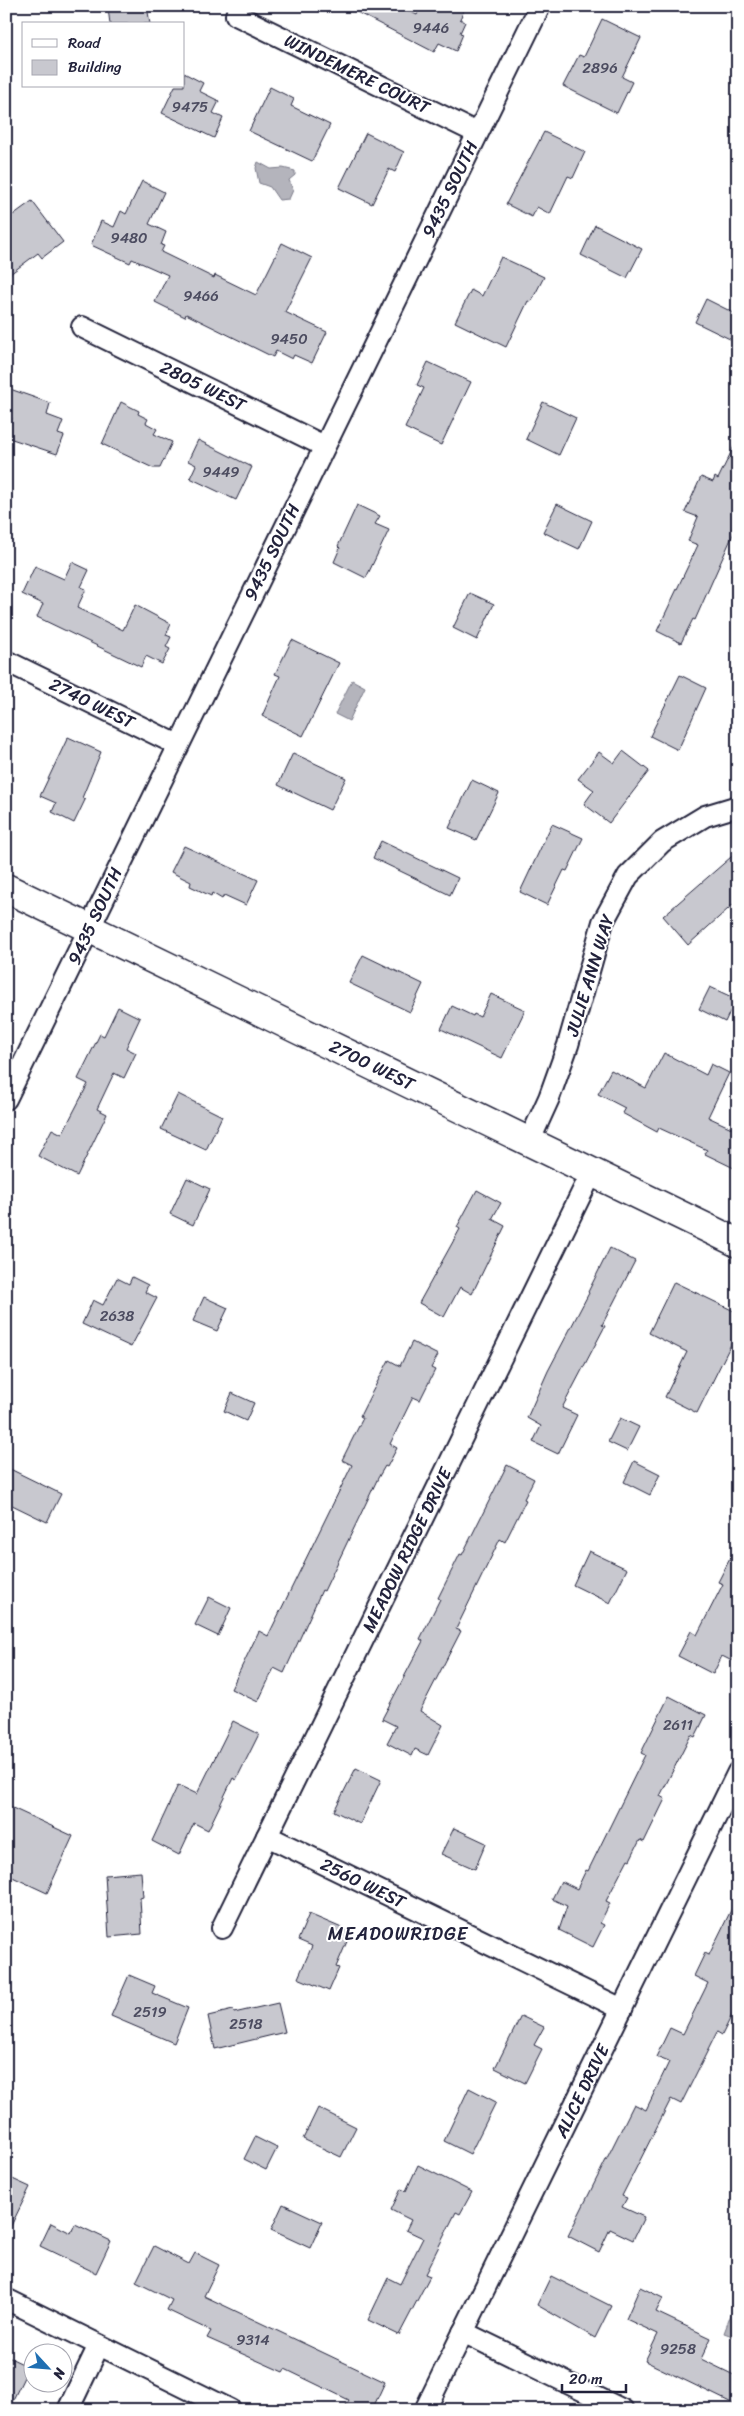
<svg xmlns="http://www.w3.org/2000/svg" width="744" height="2416" font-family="Sriracha,sans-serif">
  <rect width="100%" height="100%" fill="#fff"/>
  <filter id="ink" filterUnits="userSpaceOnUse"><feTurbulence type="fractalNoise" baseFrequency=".02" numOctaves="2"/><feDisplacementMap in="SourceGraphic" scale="10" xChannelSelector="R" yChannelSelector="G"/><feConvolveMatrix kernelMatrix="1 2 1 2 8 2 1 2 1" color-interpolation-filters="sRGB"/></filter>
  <g filter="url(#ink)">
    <g fill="#b4b4bc" stroke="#7a7a88">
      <polygon points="258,162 271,169 283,168 295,171 295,175 289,180 293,190 289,199 279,200 270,187 259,183 256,168"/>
      <polygon points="352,680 365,687 349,721 335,714"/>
      <polygon points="738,2296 738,2338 724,2333"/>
    </g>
    <g fill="#c8c8cf" stroke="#22223b">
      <polygon points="121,6 147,6 150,24 110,24 108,8"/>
      <polygon points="345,6 399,6 417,15 421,6 466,6 460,19 465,22 460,33 463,34 456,51 439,43 434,52"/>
      <polygon points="602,19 641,38 622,77 632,82 617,113 563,86 579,55 584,57"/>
      <polygon points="184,73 203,83 199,91 219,101 213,113 223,118 214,138 162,113 175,86 184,86"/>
      <polygon points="270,87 294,99 291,106 330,125 312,161 249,131"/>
      <polygon points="544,132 585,152 573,178 568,176 550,214 537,207 532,217 506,204"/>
      <polygon points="366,133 404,152 395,172 389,169 372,204 339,188"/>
      <polygon points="142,181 164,192 149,224 166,232 161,245 164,246 161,252 214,278 215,275 256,295 282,243 312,258 285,312 327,332 312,363 294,355 292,359 276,351 273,357 186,314 185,317 155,302 168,275 132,259 130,263 91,245 101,221 114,227 121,211 126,214"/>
      <polygon points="32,201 63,242 42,258 38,253 6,277 6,220"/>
      <polygon points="595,225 642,249 627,278 581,255"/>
      <polygon points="501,257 544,277 531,302 528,301 506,347 455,322 471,290 482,296"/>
      <polygon points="706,299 738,315 738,343 695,322"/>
      <polygon points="428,362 471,382 441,445 405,428 424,388 417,385"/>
      <polygon points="10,389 50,403 47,415 63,421 58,434 64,436 57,454 6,437 12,418 6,416 6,398"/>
      <polygon points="121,402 139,411 138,414 148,419 146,423 157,429 154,434 172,442 160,468 153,468 102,444"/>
      <polygon points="543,402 576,418 559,455 526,439"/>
      <polygon points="738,438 738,515 732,529 735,530 695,620 693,619 681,643 657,631 698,545 688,541 698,517 685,512 701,477 713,482 715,477 718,479"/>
      <polygon points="198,440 252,467 236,500 190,478 196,465 188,461"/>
      <polygon points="557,504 592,521 579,549 543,532"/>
      <polygon points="357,505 380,516 375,524 389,530 366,578 334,562 340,548 338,546"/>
      <polygon points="72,562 89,570 81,587 86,589 77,608 123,630 135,605 171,624 166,635 171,637 166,647 170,649 162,664 146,656 141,667 37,617 43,604 22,594 35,566 64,579"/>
      <polygon points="470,593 494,604 477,640 453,628"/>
      <polygon points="292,640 339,663 303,736 262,716 280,676 275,674"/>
      <polygon points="680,675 706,688 678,750 650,736"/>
      <polygon points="68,737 101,752 82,798 85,800 74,823 52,812 56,803 40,796"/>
      <polygon points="623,751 649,771 609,823 584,804 594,790 578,779 599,752 614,763"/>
      <polygon points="293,753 346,778 330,810 278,785"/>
      <polygon points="472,780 499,793 476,840 449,828"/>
      <polygon points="552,824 583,838 567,871 564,870 547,905 520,892"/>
      <polygon points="381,841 458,878 450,895 373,858"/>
      <polygon points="184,846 258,880 246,905 224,895 222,899 212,893 211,896 190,886 191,882 171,872"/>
      <polygon points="738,851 738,900 688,945 663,916"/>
      <polygon points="363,955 423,984 410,1012 349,983"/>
      <polygon points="710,987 736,999 725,1022 699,1009"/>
      <polygon points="491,994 525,1010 502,1058 441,1029 452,1006 473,1016 474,1014 480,1017"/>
      <polygon points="118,1007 140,1018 126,1048 136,1053 124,1078 114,1073 97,1109 107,1114 77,1176 38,1156 52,1129 62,1134 88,1084 78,1079 100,1034 104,1036"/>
      <polygon points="664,1053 706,1075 711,1064 729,1073 708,1117 738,1131 738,1170 705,1154 707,1150 659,1128 657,1132 622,1113 625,1108 598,1094 611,1070 646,1088"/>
      <polygon points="178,1094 222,1116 206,1150 161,1129"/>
      <polygon points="187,1178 210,1189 193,1225 170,1214"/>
      <polygon points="477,1190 501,1203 492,1219 505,1226 472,1294 460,1287 444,1317 419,1303 460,1229 457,1227"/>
      <polygon points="610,1248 635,1261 602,1325 605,1326 562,1408 577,1415 558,1454 533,1442 541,1426 527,1418 548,1371 589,1293 588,1292"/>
      <polygon points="132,1277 148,1285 145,1292 157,1298 131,1347 82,1324 93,1300 103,1305 117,1278 129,1284"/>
      <polygon points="674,1282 738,1313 738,1330 697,1413 665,1397 687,1352 649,1333"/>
      <polygon points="204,1297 228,1308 217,1331 193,1321"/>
      <polygon points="412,1342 438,1355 431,1368 435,1370 420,1400 413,1397 390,1444 397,1448 387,1467 385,1466 378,1478 324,1591 322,1590 284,1673 274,1668 258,1702 231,1689 259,1631 268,1636 352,1465 342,1460 363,1418 360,1416 370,1396 389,1360 400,1366"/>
      <polygon points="232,1393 254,1403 246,1421 224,1411"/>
      <polygon points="620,1418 639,1427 627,1451 608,1442"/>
      <polygon points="634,1461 660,1474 650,1495 624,1482"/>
      <polygon points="507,1465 534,1479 524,1499 526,1500 505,1542 500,1539 456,1629 461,1631 420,1711 443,1725 428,1755 415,1749 412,1756 387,1743 396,1726 382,1719 423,1641 420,1639 440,1599 438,1598 460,1554 462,1555"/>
      <polygon points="6,1467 61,1494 47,1522 6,1502"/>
      <polygon points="738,1543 738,1649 732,1661 722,1656 713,1674 678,1656 691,1631 697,1635 723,1584 718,1582"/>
      <polygon points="589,1551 627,1569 610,1603 573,1585"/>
      <polygon points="209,1597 231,1608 218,1636 195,1625"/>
      <polygon points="669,1696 706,1715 695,1737 691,1735 660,1796 665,1799 644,1842 640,1840 630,1860 628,1859 606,1901 610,1903 600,1923 604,1925 593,1947 559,1930 567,1906 552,1899 561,1881 577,1889 586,1870 588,1871 645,1755 641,1753"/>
      <polygon points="233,1721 259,1734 236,1780 233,1778 208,1830 194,1823 179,1855 152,1841 178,1785 197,1794"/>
      <polygon points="356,1768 381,1780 360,1824 334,1811"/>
      <polygon points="6,1805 73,1836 47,1893 6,1874"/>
      <polygon points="454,1828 486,1843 475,1869 441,1854"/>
      <polygon points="141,1872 143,1897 140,1898 142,1934 109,1937 105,1875"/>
      <polygon points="738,1896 738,2003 722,2035 717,2032 681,2104 671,2099 622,2196 627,2198 622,2207 644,2217 633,2240 610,2229 599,2252 568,2236 634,2104 646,2110 669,2062 656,2057 670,2028 683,2034 708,1983 694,1976 705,1953 709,1955"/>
      <polygon points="309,1914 351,1932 336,1967 339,1968 329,1991 298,1978 312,1946 298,1940"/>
      <polygon points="129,1975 155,1986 152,1993 188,2008 174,2043 111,2016"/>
      <polygon points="278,2003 285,2032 215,2049 208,2016 233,2010 234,2013"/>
      <polygon points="521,2016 544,2027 534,2045 542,2049 525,2083 495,2068"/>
      <polygon points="469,2088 496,2102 470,2154 444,2141"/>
      <polygon points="318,2108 356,2127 341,2157 303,2139"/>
      <polygon points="255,2137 277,2148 266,2170 244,2159"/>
      <polygon points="418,2165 472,2192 460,2214 456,2212 425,2274 430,2276 399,2335 368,2320 388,2278 400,2284 423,2238 406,2230 411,2220 391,2210 401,2189 406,2191"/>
      <polygon points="6,2176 30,2187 6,2236"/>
      <polygon points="283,2204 322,2222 310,2248 271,2230"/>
      <polygon points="51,2223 71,2233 75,2224 111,2241 96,2273 40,2246"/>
      <polygon points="154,2246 189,2264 195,2253 219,2265 204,2296 385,2382 372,2410 355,2410 346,2405 349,2400 285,2369 283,2372 207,2338 211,2331 167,2310 172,2300 136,2282"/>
      <polygon points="551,2276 611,2306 595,2338 537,2305"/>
      <polygon points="640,2287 663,2298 656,2312 711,2338 701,2359 738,2377 738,2406 645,2361 658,2334 626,2319"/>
      <polygon points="6,2356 29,2367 8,2410 6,2410"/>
    </g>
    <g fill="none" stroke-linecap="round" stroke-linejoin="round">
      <g stroke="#22223b" stroke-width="24">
        <g id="street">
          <polyline points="236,15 477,133"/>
          <polyline points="82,327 324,446"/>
          <polyline points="6,661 178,745"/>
          <polyline points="6,1099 540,6"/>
          <polyline points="529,1142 549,1098 568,1045 603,922 628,876 662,842 705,816 738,806"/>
          <polyline points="267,1836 622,2009"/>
          <polyline points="222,1928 592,1172"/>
          <polyline points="6,2299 231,2410"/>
          <polyline points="463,2332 623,2410"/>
          <polyline points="68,2410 99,2345"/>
          <polyline points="425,2410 738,1772"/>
        </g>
      </g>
      <g stroke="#22223b" stroke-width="31">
        <polyline id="secondary" points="6,888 738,1243"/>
      </g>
      <use href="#street" stroke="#fff" stroke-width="20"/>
      <use href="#secondary" stroke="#fff" stroke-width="28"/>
    </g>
  </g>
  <g text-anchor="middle" stroke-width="4" stroke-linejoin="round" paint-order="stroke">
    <g font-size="15" fill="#4c4c60">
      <text x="431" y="33">9446</text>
      <text x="600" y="73">2896</text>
      <text x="190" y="112">9475</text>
      <text x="129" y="243">9480</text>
      <text x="201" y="301">9466</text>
      <text x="289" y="344">9450</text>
      <text x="221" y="477">9449</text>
      <text x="117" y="1321">2638</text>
      <text x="678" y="1730">2611</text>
      <text x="150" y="2017">2519</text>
      <text x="246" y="2029">2518</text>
      <text x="253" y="2345">9314</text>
      <text x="678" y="2354">9258</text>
    </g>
    <g font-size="18" fill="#22223b" stroke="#fff">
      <text transform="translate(357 74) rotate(26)" y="6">WINDEMERE COURT</text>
      <text transform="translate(450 189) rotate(-64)" y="6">9435 SOUTH</text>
      <text transform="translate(203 386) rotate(26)" y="6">2805 WEST</text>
      <text transform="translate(272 552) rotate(-64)" y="6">9435 SOUTH</text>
      <text transform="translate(92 703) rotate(26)" y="6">2740 WEST</text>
      <text transform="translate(95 916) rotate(-65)" y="6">9435 SOUTH</text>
      <text transform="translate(590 975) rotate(-73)" y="6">JULIE ANN WAY</text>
      <text transform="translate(372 1065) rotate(26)" y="6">2700 WEST</text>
      <text transform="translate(407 1550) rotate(-64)" y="6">MEADOW RIDGE DRIVE</text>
      <text transform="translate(363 1883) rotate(26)" y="6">2560 WEST</text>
      <text transform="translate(582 2091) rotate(-64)" y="6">ALICE DRIVE</text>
    </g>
    <g font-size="19" letter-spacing="1" fill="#22223b" stroke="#fff">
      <text x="398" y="1940">MEADOWRIDGE</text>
    </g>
  </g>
  <rect width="744" height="2416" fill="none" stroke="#fff" stroke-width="25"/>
  <rect x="12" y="12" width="719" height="2391" fill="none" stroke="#22223b" stroke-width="2" filter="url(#ink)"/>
  <rect x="22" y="22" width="162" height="65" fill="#ffffff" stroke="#a7a7b1"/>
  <rect x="32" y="39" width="25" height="8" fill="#ffffff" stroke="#a7a7b1"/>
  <text x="68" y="48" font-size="15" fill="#22223b">Road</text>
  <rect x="32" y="60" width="25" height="15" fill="#c8c8cf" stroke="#a7a7b1"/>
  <text x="68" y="72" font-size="15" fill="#22223b">Building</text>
  <g transform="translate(48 2368) rotate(116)"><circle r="24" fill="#ffffff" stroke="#a7a7b1"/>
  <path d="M0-4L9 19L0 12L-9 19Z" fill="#1f6fb2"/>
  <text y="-8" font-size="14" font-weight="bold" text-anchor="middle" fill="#22223b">N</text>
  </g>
  <path d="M562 2384v8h64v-8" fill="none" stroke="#22223b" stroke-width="2.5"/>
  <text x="569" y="2384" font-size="15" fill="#22223b" stroke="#ffffff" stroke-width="4" paint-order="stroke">20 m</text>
</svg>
